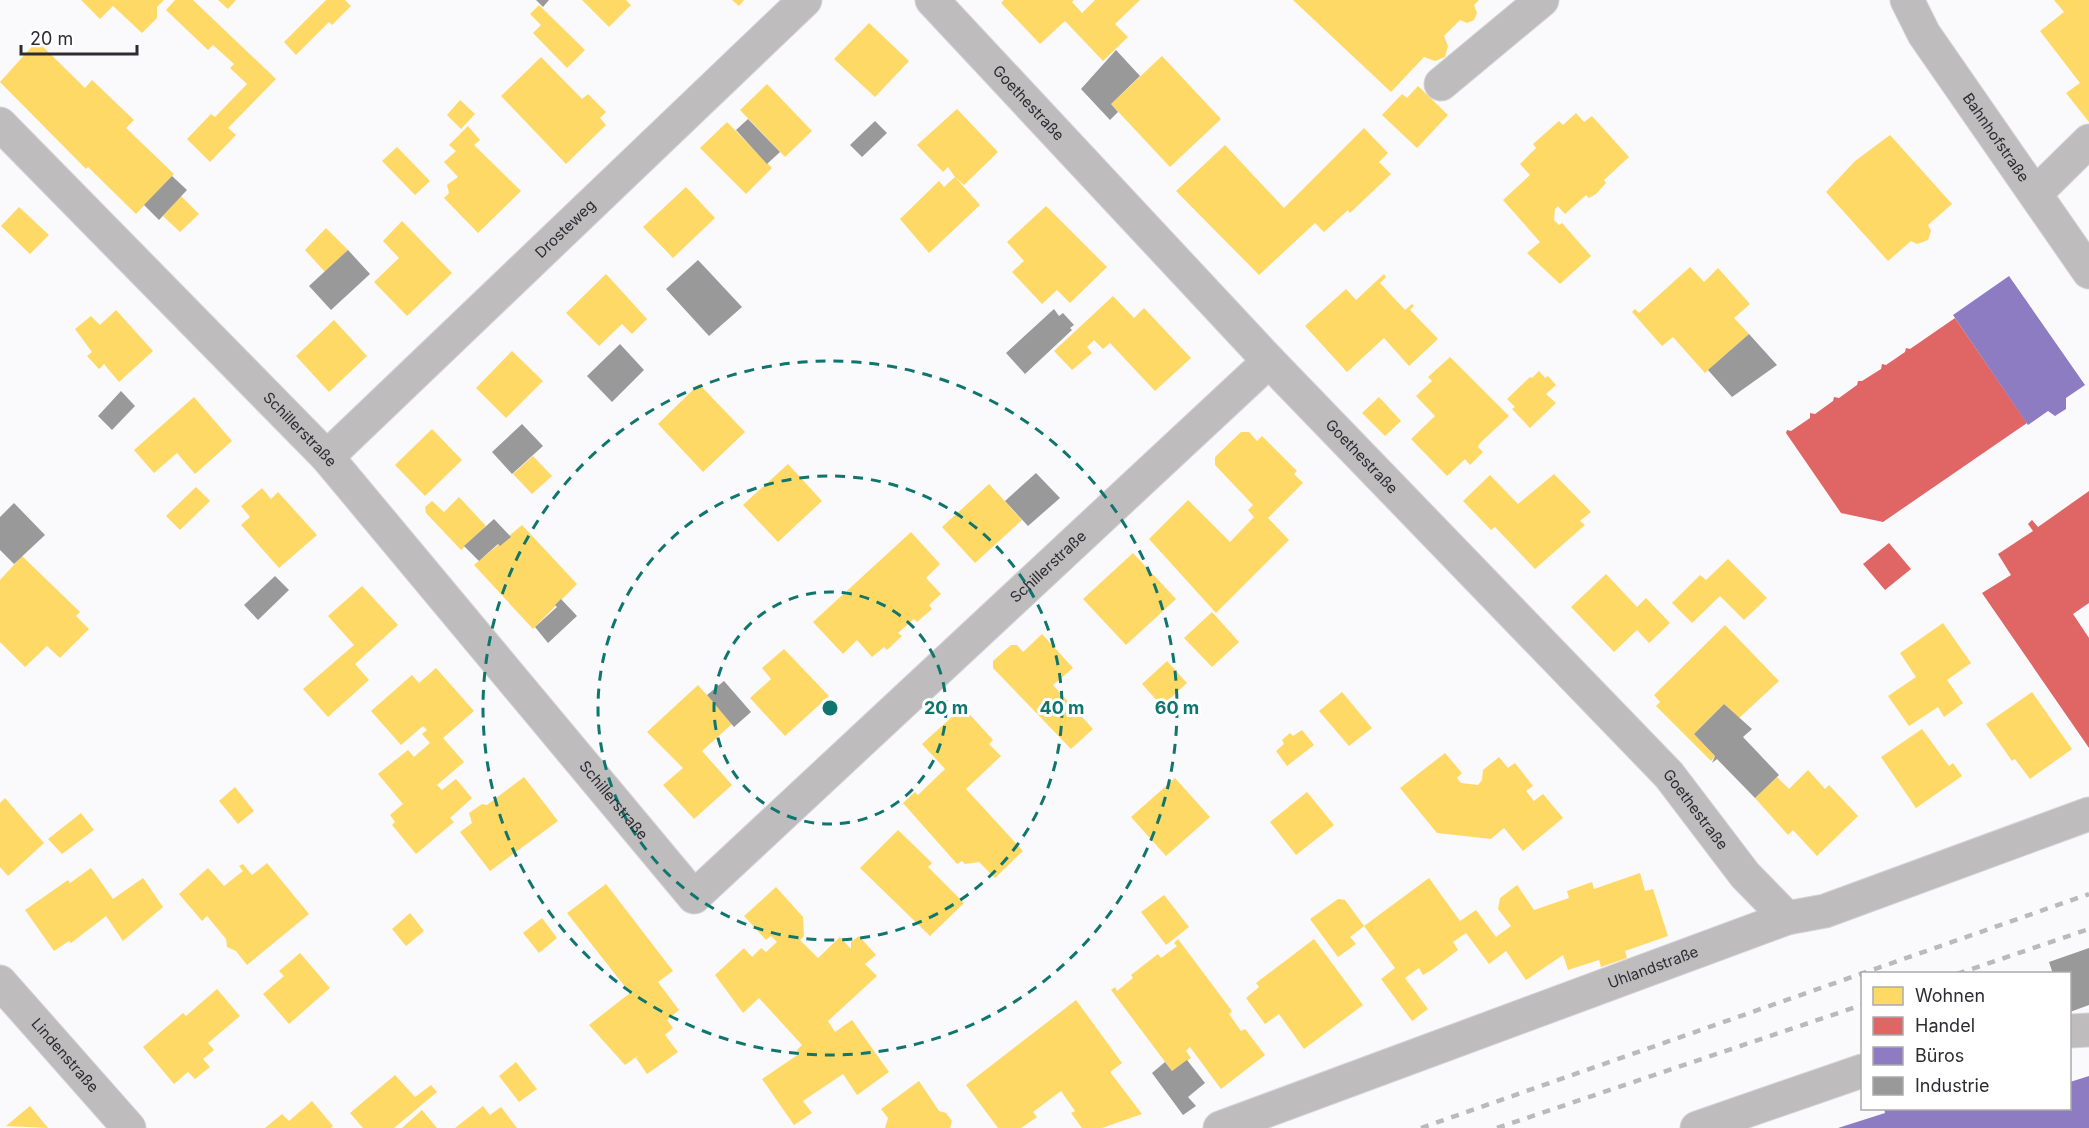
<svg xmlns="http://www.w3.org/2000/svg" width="2089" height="1128" font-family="Inter,sans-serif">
  <rect width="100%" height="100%" fill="#faf9fc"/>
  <g fill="#ffd966">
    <polygon points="81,0 164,0 157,7 157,18 142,33 113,6 100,19"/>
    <polygon points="175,0 193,0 276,79 228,128 236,135 210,162 187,139 211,114 215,117 247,84 230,68 234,64 213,45 208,50 166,10"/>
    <polygon points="218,0 236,0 228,9"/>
    <polygon points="326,0 345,0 351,6 332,25 329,22 296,55 284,42"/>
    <polygon points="582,0 626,0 631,5 609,27"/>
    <polygon points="732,0 744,0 739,6"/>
    <polygon points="1004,0 1074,0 1072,2 1082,13 1095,0 1140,0 1115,24 1128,37 1103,61 1065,21 1040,44 1001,3"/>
    <polygon points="1293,0 1479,0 1474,5 1477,13 1474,20 1467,23 1460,20 1444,36 1448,46 1445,57 1435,61 1424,57 1391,92"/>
    <polygon points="2054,0 2089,0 2089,122 2066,93 2080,83 2040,31 2064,12"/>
    <polygon points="539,5 585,50 567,68 533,33 541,25 530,14"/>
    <polygon points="869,23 909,61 875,97 834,59"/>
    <polygon points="37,41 85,88 92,80 134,120 126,128 174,174 136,214 88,167 86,169 0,82"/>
    <polygon points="1162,56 1221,119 1170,167 1111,104"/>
    <polygon points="541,57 582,99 588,94 606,112 600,118 606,125 566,164 501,96"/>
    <polygon points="767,84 812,131 785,157 740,110"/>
    <polygon points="1418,86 1448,115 1417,148 1382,115 1402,94 1407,98"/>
    <polygon points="460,100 475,114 461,129 447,115"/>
    <polygon points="957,109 998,152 964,185 955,177 980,205 929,253 900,219 939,181 944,187 955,177 948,167 943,172 917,145"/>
    <polygon points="1576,113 1584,122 1592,116 1629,157 1604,180 1606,183 1596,194 1589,198 1586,195 1565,214 1558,206 1555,209 1554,220 1559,225 1562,223 1591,256 1560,284 1527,253 1540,242 1503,200 1530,175 1520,164 1536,148 1533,144 1559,121 1563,125"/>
    <polygon points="727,122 772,168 746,194 700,148"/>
    <polygon points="468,126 480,140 474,145 521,191 478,233 444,198 449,193 447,185 458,177 444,162 456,151 449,145"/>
    <polygon points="1364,128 1388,153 1379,162 1391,174 1350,213 1348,210 1324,232 1315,223 1259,275 1176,191 1225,145 1284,208"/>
    <polygon points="1890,135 1952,204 1928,225 1931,231 1928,240 1917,244 1911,241 1888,261 1826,192 1855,161"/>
    <polygon points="397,147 430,181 415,195 382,161"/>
    <polygon points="686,187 715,218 673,258 643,227"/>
    <polygon points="181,196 199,214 180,232 163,216"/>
    <polygon points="1046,206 1107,267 1070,303 1057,290 1042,304 1012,272 1024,261 1007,242"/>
    <polygon points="19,207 49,235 30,254 1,226"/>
    <polygon points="402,221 452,273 407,316 374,282 399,258 383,241"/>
    <polygon points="326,228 348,250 325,272 305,250"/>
    <polygon points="1690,267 1704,282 1718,268 1750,304 1734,318 1749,334 1705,373 1673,337 1662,346 1632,312 1635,309 1639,313"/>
    <polygon points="606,274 647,319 632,334 622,324 599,346 566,313"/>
    <polygon points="1384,274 1386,277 1380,283 1405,310 1412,304 1414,306 1410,310 1438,339 1409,366 1384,338 1347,372 1305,326 1346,289 1356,300"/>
    <polygon points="1113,296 1134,318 1144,308 1191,358 1155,391 1110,343 1103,349 1094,340 1087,347 1092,353 1072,370 1054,351"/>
    <polygon points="116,310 153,351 119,382 104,364 99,369 87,356 92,352 75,329 91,316 100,325"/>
    <polygon points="334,320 367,356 329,392 296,356"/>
    <polygon points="512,351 543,381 506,418 476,388"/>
    <polygon points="1450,357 1509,416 1480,443 1478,447 1483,452 1470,465 1465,459 1447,476 1411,439 1435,416 1416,396 1432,381 1428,377"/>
    <polygon points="1539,371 1545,378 1548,376 1556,385 1546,394 1556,403 1530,428 1512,409 1515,407 1507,399 1530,377 1532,378"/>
    <polygon points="699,384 745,432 703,472 658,424"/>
    <polygon points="194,397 232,441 195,474 177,453 154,473 134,450"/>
    <polygon points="1379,397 1401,421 1385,436 1362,413"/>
    <polygon points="432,429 462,460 425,496 395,465"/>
    <polygon points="1241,432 1249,432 1257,441 1262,436 1297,471 1294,474 1303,483 1268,518 1289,540 1216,613 1149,539 1188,500 1230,542 1254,517 1248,510 1253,505 1215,465 1215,457"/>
    <polygon points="533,456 552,476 532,494 513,474"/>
    <polygon points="788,464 822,501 778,542 743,505"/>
    <polygon points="1554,474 1591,512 1580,521 1585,525 1535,569 1495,527 1491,530 1463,501 1490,475 1518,504"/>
    <polygon points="989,484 1022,520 975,563 942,527"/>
    <polygon points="196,487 210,501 180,530 166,516"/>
    <polygon points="262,488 271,499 278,492 317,535 279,568 241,525 250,517 241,506"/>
    <polygon points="459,497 486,526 461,550 426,513 425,507 432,501 444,512"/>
    <polygon points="522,525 577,584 533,629 474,565"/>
    <polygon points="911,532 940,564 926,578 941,594 929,605 932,609 917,622 914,619 898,633 902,636 887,650 884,647 872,657 857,640 843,654 813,622"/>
    <polygon points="1133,553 1176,599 1126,645 1083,599"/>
    <polygon points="22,556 80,612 76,616 89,629 60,658 47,646 25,667 0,642 0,580"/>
    <polygon points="1728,559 1767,598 1744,620 1720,596 1692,623 1672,603 1700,575 1706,580"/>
    <polygon points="1606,574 1637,607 1646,598 1670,623 1649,643 1637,630 1614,652 1571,607"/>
    <polygon points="362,586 398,625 355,664 369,680 328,717 303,689 354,645 328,616"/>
    <polygon points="1212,612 1239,642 1212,667 1184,638"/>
    <polygon points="1943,623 1971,663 1947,680 1963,703 1944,717 1938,707 1909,726 1888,696 1916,677 1900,653"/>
    <polygon points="1725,625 1779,681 1738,719 1724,704 1694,734 1715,756 1711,761 1656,706 1660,702 1654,695"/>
    <polygon points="1042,634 1073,668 1053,685 1093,729 1071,749 993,668 993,661 1011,645 1017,645 1023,652"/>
    <polygon points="784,649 829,696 785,736 750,698 771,679 762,668"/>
    <polygon points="1167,661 1187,683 1162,706 1142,684"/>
    <polygon points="436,668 474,711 443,738 464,762 437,785 442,790 456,779 472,798 450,818 454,822 416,854 392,825 395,822 390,815 403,804 378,774 408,750 414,757 430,743 422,734 427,730 423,726 401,745 371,711 412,675 419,683"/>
    <polygon points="698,685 732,724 702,751 732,785 694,819 663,785 683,768 647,732"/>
    <polygon points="1342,692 1372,728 1349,746 1319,711"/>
    <polygon points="2032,692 2072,749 2030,779 2015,759 2012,761 1986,724"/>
    <polygon points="963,707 993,740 989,744 1001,756 966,789 1023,851 995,878 979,862 965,864 962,861 957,864 903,803 915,792 918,795 945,769 922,744"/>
    <polygon points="1922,729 1949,766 1953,763 1962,776 1916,808 1881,757"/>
    <polygon points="1302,730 1314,745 1287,766 1276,751 1284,744 1282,740 1290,733 1293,736"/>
    <polygon points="1445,753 1462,773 1457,778 1461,783 1478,785 1482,780 1483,770 1499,757 1508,768 1515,763 1533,786 1526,791 1534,801 1543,794 1563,818 1523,851 1504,828 1491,839 1437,833 1400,788"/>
    <polygon points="1808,770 1825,789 1829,785 1858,816 1817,856 1793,830 1788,835 1755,798 1777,777 1789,789"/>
    <polygon points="524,777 558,821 490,871 460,832 472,823 469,813 482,804 487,805"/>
    <polygon points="1175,778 1210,817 1166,856 1131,817"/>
    <polygon points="235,787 254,811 238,824 219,801"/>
    <polygon points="1307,792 1334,825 1296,855 1270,822"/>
    <polygon points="5,798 44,843 8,876 0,867 0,803"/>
    <polygon points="81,813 94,830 62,854 48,839"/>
    <polygon points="898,830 932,863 928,867 964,903 930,936 860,868"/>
    <polygon points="267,863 309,914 247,965 236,951 227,947 226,939 207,916 202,921 179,894 208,868 224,886 243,871 239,866 243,864 252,875"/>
    <polygon points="91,868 113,899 143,878 163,907 123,941 106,916 71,943 69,941 54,951 25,910 68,880 70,883"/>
    <polygon points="1640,873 1645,891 1653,889 1668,936 1625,951 1627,958 1601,967 1599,960 1568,970 1563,955 1526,980 1506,951 1489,964 1466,933 1453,942 1458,950 1433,969 1423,975 1419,968 1405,978 1428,1009 1412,1021 1381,979 1395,968 1364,926 1350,937 1356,944 1338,957 1310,919 1338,899 1345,900 1364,926 1429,878 1460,921 1476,910 1496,937 1511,926 1498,909 1500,898 1517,885 1534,910 1569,898 1567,891 1592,882 1594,889"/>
    <polygon points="606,884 673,971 658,982 679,1010 667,1020 673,1028 665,1035 678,1052 647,1074 636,1058 639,1055 625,1065 589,1025 630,993 567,913"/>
    <polygon points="776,887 803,917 804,936 800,940 818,958 840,937 851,949 851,942 859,936 876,955 865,964 877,976 828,1021 835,1032 852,1020 889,1072 857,1095 843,1074 803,1101 812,1113 794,1125 762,1079 799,1054 797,1050 802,1045 759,998 743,1013 715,975 744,948 752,957 761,948 766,952 777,942 771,936 766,940 744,916"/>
    <polygon points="1164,895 1189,927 1166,945 1141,912"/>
    <polygon points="410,913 424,931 406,946 392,929"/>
    <polygon points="542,918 557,938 539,953 523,933"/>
    <polygon points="1178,939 1232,1011 1229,1014 1241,1031 1245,1029 1265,1055 1221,1089 1190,1047 1186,1051 1191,1058 1172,1071 1111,990 1115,987 1117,991 1133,978 1131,975 1158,954 1161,958 1177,946 1174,943"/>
    <polygon points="1314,939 1363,1005 1304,1049 1279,1014 1265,1024 1246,998 1259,987 1256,983"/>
    <polygon points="300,953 330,988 289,1024 263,994 284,976 279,971"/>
    <polygon points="217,989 240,1016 208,1043 214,1050 203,1059 210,1067 195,1079 188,1072 174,1084 143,1047 183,1013 186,1016"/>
    <polygon points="1076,1000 1122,1063 1110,1072 1142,1114 1102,1128 1082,1128 1071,1113 1075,1111 1061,1091 1033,1112 1037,1117 1021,1128 998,1128 966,1085"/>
    <polygon points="516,1062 537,1089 519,1102 499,1076"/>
    <polygon points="395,1075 415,1097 431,1085 437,1092 394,1128 363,1128 350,1113"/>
    <polygon points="919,1081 939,1111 946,1113 952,1121 950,1128 885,1128 888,1118 881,1109"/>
    <polygon points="312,1101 333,1126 331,1128 265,1128 282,1114 289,1121"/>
    <polygon points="30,1106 48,1128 6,1126"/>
    <polygon points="483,1106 490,1115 501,1107 517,1128 455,1128"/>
    <polygon points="422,1110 437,1128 402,1128"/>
  </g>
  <g fill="#e06666">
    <polygon points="1955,318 2027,423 1883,522 1841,513 1786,433 1787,430 1791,431 1810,418 1810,413 1815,414 1833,401 1834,397 1839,398 1857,385 1858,381 1862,381 1881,369 1882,364 1886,365 1905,352 1906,348 1910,349"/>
    <polygon points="2089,491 2089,603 2073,614 2089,638 2089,748 1982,593 2011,575 1998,554 2033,531 2028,524 2032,520 2038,527"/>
    <polygon points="1889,543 1911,569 1885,590 1863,564"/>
  </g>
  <g fill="#8e7cc3">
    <polygon points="2009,276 2085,385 2066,398 2066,409 2055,416 2048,411 2028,425 1953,315"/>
    <polygon points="2089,1076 2089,1128 1838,1128 1885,1113 1884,1108 2070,1108 2070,1082"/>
  </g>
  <g fill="#999">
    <polygon points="536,0 549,0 543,7"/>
    <polygon points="1116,50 1140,76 1111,104 1118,112 1110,120 1081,89"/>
    <polygon points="748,119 780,152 767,164 736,130"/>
    <polygon points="875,121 887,133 862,157 850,145"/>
    <polygon points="172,176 187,190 159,220 144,205"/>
    <polygon points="348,250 370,274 331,310 309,286"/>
    <polygon points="698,260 742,307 709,336 666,289"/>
    <polygon points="1054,309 1059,316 1063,313 1074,325 1070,328 1072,330 1025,374 1006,353"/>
    <polygon points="1749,334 1777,365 1732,397 1708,370"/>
    <polygon points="620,344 644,370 612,402 587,376"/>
    <polygon points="121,391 135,406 112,430 98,416"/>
    <polygon points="522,424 543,446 512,474 492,452"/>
    <polygon points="1036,473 1060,498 1028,526 1005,501"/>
    <polygon points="14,503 45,535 14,564 0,550 0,517"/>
    <polygon points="494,519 511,537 500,546 498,544 479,561 464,546"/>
    <polygon points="275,576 289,590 258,620 244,605"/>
    <polygon points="561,599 577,616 548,643 535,627 557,607 555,605"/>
    <polygon points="724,681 751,712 734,727 707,695"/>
    <polygon points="1724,704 1752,729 1743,737 1779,775 1755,798 1717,759 1712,763 1715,756 1694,734"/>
    <polygon points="2089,948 2089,1005 2070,1012 2070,974 2053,974 2049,962"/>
    <polygon points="1187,1060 1205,1083 1188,1097 1196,1106 1183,1115 1152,1073 1165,1062 1172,1071"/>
  </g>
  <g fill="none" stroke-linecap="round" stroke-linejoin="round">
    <g stroke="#d5d5d7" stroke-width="35">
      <g id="minor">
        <path id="s1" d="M932 0 1269 361 1669 775 1745 875 1787 918"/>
        <path id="s2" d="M1907 0 1924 34 2089 272"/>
        <polyline points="1441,84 1542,0"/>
        <path id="s3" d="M0 124 327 457 694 897 1269 361"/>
        <polyline points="2036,193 2089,141"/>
        <path id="s4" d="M327 457 805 0"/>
        <path id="s5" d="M0 982 129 1128"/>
        <polyline points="2070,1031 2089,1030"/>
        <path id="s6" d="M1220 1128 1787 918 1825 911 2089 814"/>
        <polyline points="1697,1128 1862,1071"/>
      </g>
    </g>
    <use href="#minor" stroke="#bebcbc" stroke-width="33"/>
    <g stroke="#bab9bb" stroke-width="4.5" stroke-dasharray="8 8" stroke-linecap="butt">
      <polyline points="1957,974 2089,929"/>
      <polyline points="1421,1128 2089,894"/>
      <polyline points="1497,1128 1862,1005"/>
    </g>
  </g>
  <g fill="none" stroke="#0f766e" stroke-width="3" stroke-dasharray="10 8">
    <circle cx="830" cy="708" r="116"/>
    <circle cx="830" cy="708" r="232"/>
    <circle cx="830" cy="708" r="347"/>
  </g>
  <g text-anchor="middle" stroke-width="6" stroke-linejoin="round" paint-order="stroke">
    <g font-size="15" fill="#2d2c32" stroke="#fff">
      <text dy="5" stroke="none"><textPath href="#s1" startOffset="141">Goethestraße</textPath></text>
      <text dy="5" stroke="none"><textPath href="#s2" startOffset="164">Bahnhofstraße</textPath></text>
      <text dy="5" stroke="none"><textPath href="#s4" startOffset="330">Drosteweg</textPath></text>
      <text dy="5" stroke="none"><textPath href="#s3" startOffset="428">Schillerstraße</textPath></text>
      <text dy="5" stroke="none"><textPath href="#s1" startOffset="627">Goethestraße</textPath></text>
      <text dy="5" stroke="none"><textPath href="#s3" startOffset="1524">Schillerstraße</textPath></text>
      <text dy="5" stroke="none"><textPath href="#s3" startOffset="914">Schillerstraße</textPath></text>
      <text dy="5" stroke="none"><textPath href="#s1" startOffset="1113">Goethestraße</textPath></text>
      <text dy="5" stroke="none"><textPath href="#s6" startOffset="462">Uhlandstraße</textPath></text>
      <text dy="5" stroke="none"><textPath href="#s5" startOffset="98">Lindenstraße</textPath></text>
    </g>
  </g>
  <circle cx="830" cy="708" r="9" fill="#0f766e" stroke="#fff" stroke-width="3"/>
  <g font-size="18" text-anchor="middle" font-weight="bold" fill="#0f766e" stroke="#fff" stroke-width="6" stroke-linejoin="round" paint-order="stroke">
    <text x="946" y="714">20 m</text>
    <text x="1062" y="714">40 m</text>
    <text x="1177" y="714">60 m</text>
  </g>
  <rect x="1861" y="972" width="210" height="138" fill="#ffffff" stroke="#ababad" stroke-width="1.5"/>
  <rect x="1873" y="987" width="30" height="18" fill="#ffd966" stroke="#ababad" stroke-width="1.5"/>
  <text x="1915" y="1002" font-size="18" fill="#2d2c32">Wohnen</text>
  <rect x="1873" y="1017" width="30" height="18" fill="#e06666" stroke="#ababad" stroke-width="1.5"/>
  <text x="1915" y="1032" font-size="18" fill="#2d2c32">Handel</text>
  <rect x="1873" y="1047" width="30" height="18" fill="#8e7cc3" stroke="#ababad" stroke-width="1.5"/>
  <text x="1915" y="1062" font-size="18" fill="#2d2c32">Büros</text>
  <rect x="1873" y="1077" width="30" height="18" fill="#999999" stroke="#ababad" stroke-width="1.5"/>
  <text x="1915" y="1092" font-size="18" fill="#2d2c32">Industrie</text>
  <path d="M21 45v9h116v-9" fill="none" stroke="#2d2c32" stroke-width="3"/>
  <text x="30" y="45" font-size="18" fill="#2d2c32" stroke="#ffffff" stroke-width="4.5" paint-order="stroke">20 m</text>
</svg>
